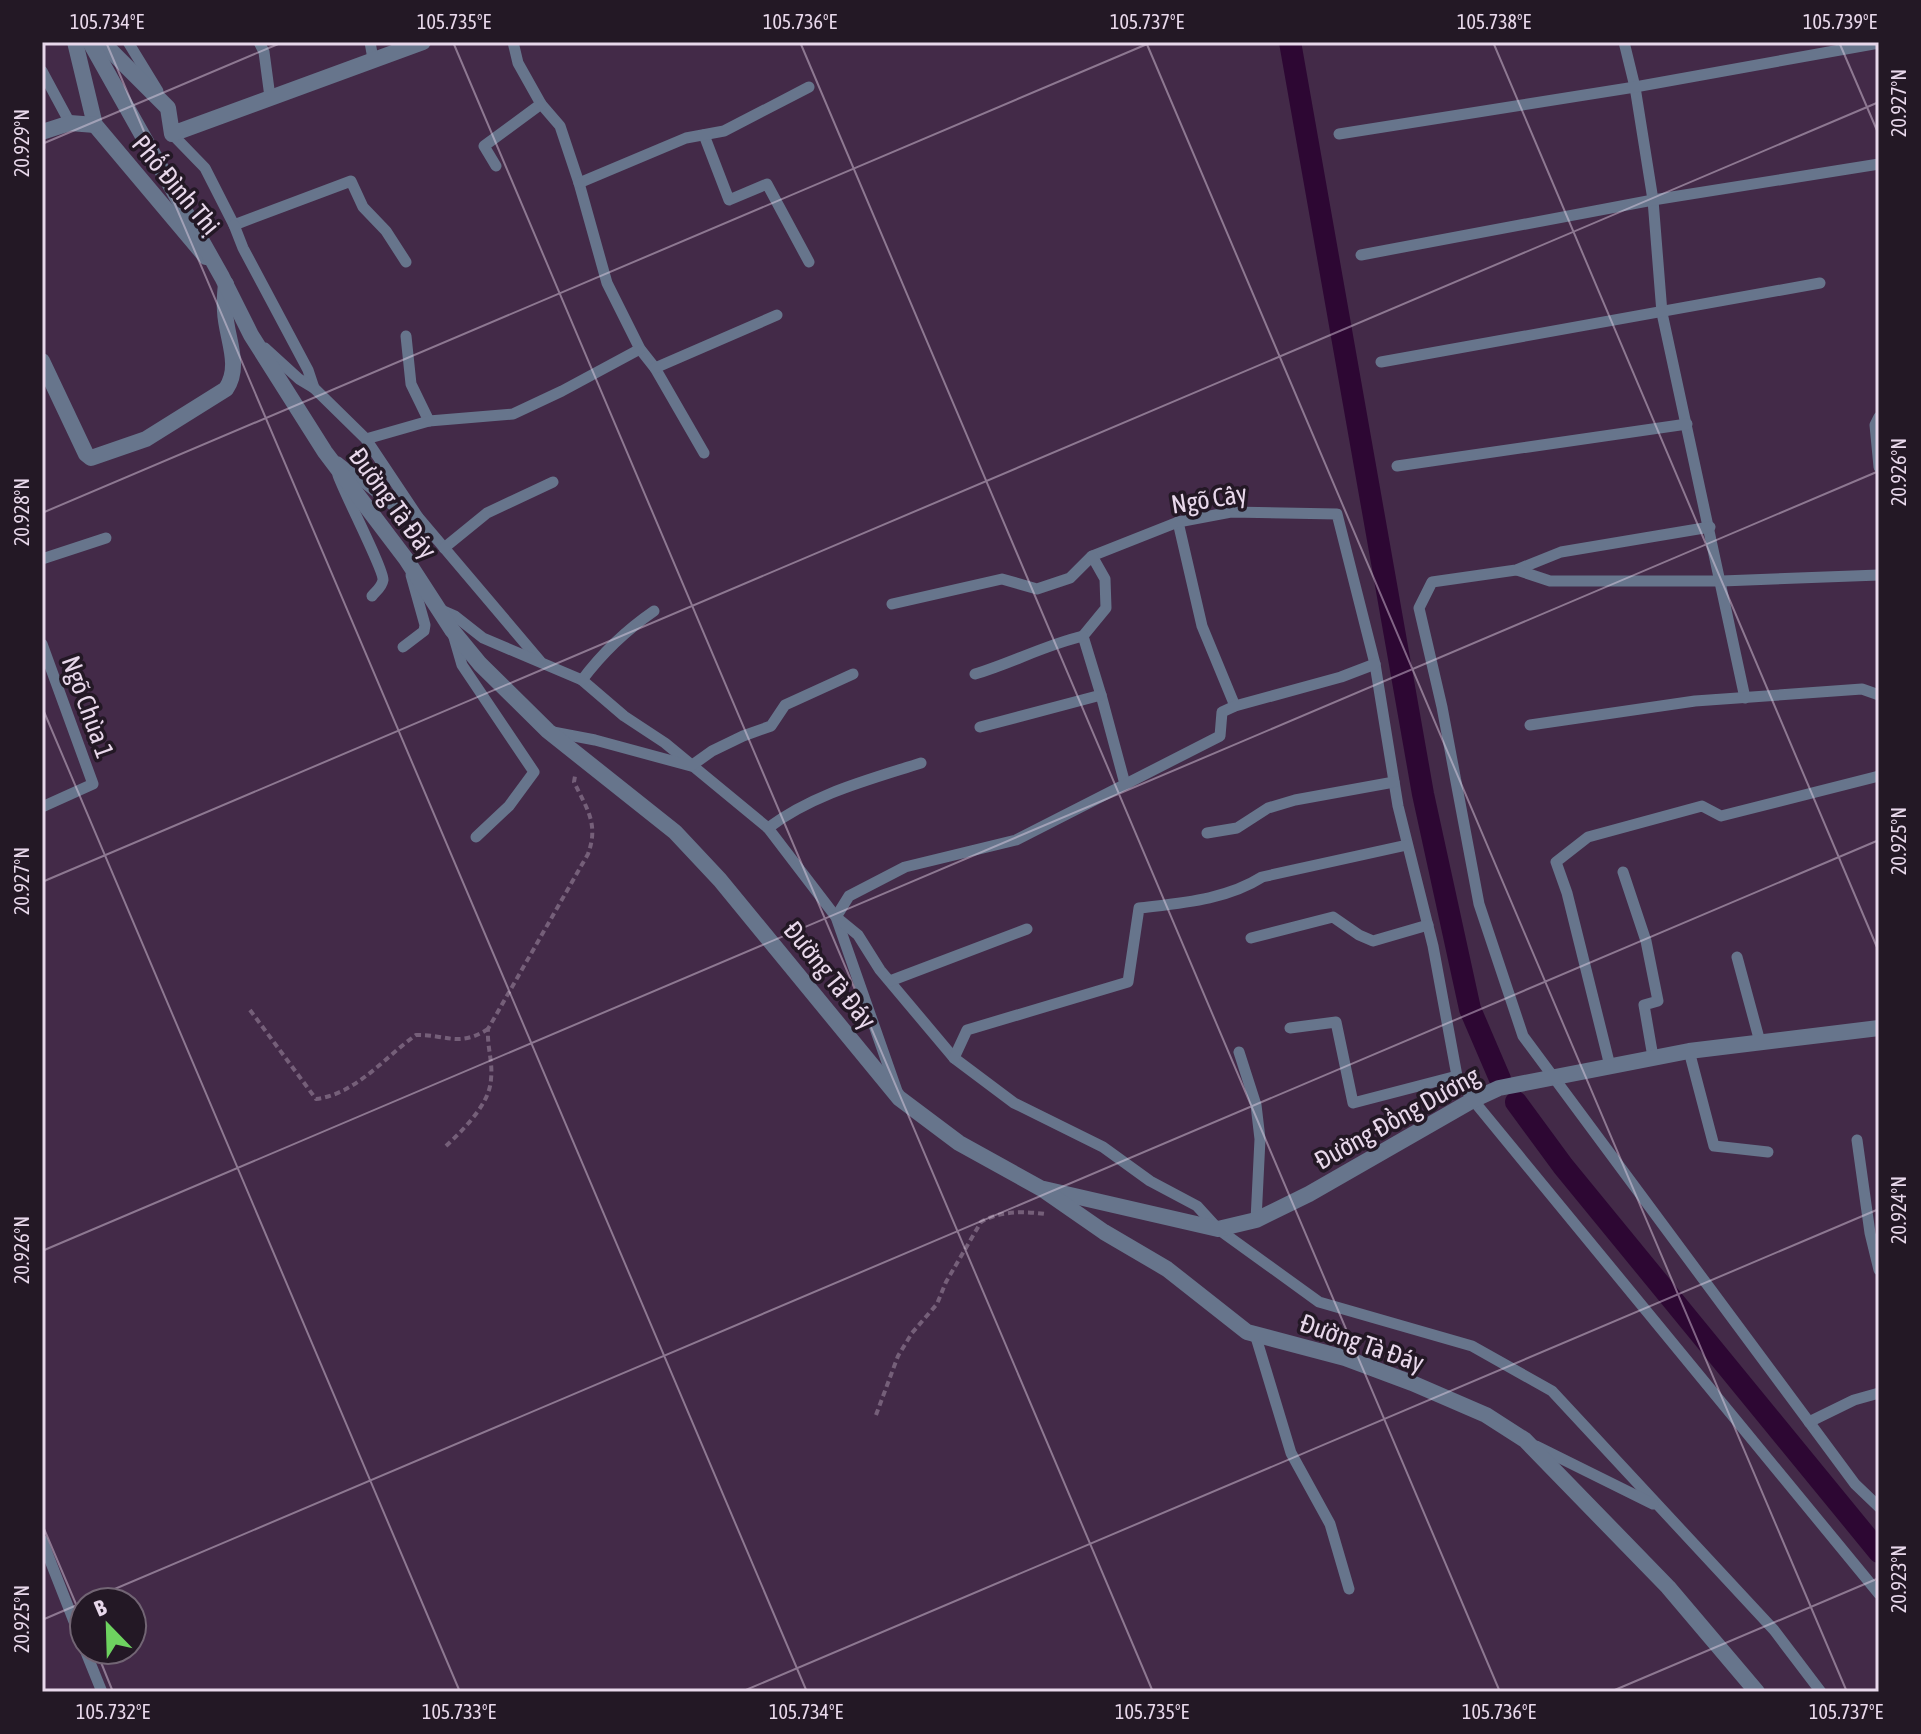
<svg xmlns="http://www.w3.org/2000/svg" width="1921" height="1734" font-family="'Asap Condensed',sans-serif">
  <rect width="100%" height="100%" fill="#432a48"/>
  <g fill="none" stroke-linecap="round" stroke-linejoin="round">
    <g stroke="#2d0733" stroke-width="22">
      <polyline points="1290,42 1423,794 1470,1009 1500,1079"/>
      <polyline points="1516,1102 1563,1166 1879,1552"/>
    </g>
    <g stroke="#755f79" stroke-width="4" stroke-dasharray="6 4" stroke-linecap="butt">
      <path d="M250 1010 316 1099C356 1094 385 1057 416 1035 446 1034 458 1048 488 1029"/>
      <path d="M446 1146C463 1130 490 1104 491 1079 493 1062 487 1047 488 1029L588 854C599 824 587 809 574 782L575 776"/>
      <path d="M876 1415 898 1356 912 1333 937 1304 946 1282 981 1222C999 1211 1024 1211 1045 1214"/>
    </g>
    <g stroke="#67758c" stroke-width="11">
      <polyline points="128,42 158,91"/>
      <polyline points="259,42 264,52 270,97"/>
      <polyline points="370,42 373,59"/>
      <polyline points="513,42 518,63 541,104 560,126 579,183 607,283 640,349 655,368 704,453"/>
      <polyline points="1624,42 1635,87 1653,200 1662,313 1745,698"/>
      <polyline points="42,71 70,123"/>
      <polyline points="172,134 205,168 234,225 351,181 363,207 386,231 406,262"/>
      <polyline points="1339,134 1635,87 1879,43"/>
      <polyline points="704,135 729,200 767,184 809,262"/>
      <polyline points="496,166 484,146 541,104"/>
      <polyline points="579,183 686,138 724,131 809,87"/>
      <polyline points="234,225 243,248 308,370 314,388"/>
      <polyline points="1361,255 1653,200 1879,164"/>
      <polyline points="406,336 411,384 429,421"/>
      <polyline points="265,348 299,379 314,388 366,439 418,517 540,661"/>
      <polyline points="1381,362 1820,283"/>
      <polyline points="655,368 777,315"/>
      <polyline points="1879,417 1875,425 1879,467"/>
      <polyline points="366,439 429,421 513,414 562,391 640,349"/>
      <polyline points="338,462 396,508 418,517"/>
      <polyline points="1397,466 1687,424"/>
      <path d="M338 475C344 493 384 570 383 580 382 587 376 591 372 596"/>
      <polyline points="1178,522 1202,626 1235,706"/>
      <polyline points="1710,527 1561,552 1516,570 1432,582 1419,608 1442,707 1479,904 1523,1036 1855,1484 1879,1507"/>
      <polyline points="444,548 487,513 553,482"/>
      <polyline points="1092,556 1178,522 1231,512 1337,514 1375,664 1398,806 1433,946 1457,1076 1473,1100 1879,1594"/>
      <polyline points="42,559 106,538"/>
      <polyline points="1517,570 1550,581 1722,581 1879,575"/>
      <polyline points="892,604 1002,579 1037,589 1070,578 1092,556 1105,579 1106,608 1083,636 1101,695 1125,784"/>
      <polyline points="439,609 455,616 483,638 582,680 624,716 665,743 768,828 836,917 897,1091"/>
      <polyline points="453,634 462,665 534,772 509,806 476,837"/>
      <polyline points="42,644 93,784 42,807"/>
      <polyline points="403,647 424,631 425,625 411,575"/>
      <polyline points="1375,664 1341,677 1235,706 1222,712 1220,736 1016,840 905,867 849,896 836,917 858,935 880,970 954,1058 1014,1103 1103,1147 1150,1181 1197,1206 1218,1229 1319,1302 1472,1346 1552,1391 1774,1630 1821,1692"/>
      <path d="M975 674C1012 663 1045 645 1083 636"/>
      <path d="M582 680C603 652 625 631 654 611"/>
      <polyline points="1530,725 1695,701 1862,689 1879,695"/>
      <polyline points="980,727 1101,695"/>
      <polyline points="553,732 595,740 691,766 712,751 743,736 771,726 785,705 853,674"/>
      <path d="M768 828C813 794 868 780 921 763"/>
      <polyline points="1207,833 1237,828 1268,808 1295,800 1394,782"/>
      <polyline points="1623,872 1646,941 1658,1001 1644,1005 1653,1057"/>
      <polyline points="1251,938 1333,917 1359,935 1373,941 1428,925"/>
      <polyline points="1737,957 1760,1042"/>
      <polyline points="890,981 1027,929"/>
      <polyline points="1290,1028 1336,1022 1353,1103 1457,1076"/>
      <polyline points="1689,1051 1714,1146 1768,1152"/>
      <polyline points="1239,1052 1256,1105 1260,1139 1256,1220"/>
      <path d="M954 1058 967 1030 1128 982 1139 908C1180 903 1226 900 1262 877L1407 845"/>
      <polyline points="1610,1066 1567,893 1556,862 1588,837 1702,806 1721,816 1879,776"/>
      <polyline points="1857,1140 1870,1233 1879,1270"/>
      <polyline points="1255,1334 1291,1453 1330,1524 1349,1589"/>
      <polyline points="1809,1422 1854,1400 1879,1393"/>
      <polyline points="1536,1446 1653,1504"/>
      <polyline points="42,1540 84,1647"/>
      <polyline points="85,1650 102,1692"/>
    </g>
    <g stroke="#67758c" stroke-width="16">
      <polyline points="75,42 95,125 206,257"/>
      <polyline points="102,42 168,108 172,134 423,42"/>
      <polyline points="42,132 70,123 95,125"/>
      <path d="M42 361 86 454 91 458 146 439 226 389C242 365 226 338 225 311 224 302 225 293 226 284"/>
      <polyline points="1044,1189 1218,1229 1256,1220 1309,1194 1473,1100 1499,1088 1689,1051 1879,1028"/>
    </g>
    <polyline stroke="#67758c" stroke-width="16" points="90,42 222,277 251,335 325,452 406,559 452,630 480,664 548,731 675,832 720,880 899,1098 959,1143 1042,1189 1104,1232 1167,1269 1247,1332 1345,1358 1412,1383 1486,1415 1525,1440 1668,1587 1757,1692"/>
  </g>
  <path fill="none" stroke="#e8d8eb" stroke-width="2" stroke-opacity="0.45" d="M106 42 807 1692M453 42 1153 1692M800 42 1500 1692M1146 42 1847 1692M1493 42 1879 952M1839 42 1879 135M42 144 283 42M42 513 1152 42M42 707 460 1692M42 882 1879 102M42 1251 1879 471M42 1524 84 1623M84 1602 1879 840M42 1620 84 1602M96 1650 113 1692M741 1692 1879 1209M1610 1692 1879 1578"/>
  <g text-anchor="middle" stroke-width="7" stroke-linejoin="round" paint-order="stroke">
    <g font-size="26" fill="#e8d8eb" stroke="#231825">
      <text transform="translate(176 185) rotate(50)" y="9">Phố Đình Thị</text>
      <text transform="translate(1209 499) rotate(-9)" y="9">Ngõ Cây</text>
      <text transform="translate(393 503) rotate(54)" y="9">Đường Tà Đáy</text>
      <text transform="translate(88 707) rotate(70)" y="9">Ngõ Chùa 1</text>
      <text transform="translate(830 975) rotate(51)" y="9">Đường Tà Đáy</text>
      <text transform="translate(1397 1118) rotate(-29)" y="9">Đường Đồng Dương</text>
      <text transform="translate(1362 1343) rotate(19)" y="9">Đường Tà Đáy</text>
    </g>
  </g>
  <rect width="1921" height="1734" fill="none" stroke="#231825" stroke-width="88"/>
  <g transform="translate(108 1626) rotate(337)"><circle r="38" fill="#231825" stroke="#726574" stroke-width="2"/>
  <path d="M0-6L14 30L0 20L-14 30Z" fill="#6ed360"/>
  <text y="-12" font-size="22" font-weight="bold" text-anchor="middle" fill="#e8d8eb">B</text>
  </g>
  <rect x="44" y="44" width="1833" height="1646" fill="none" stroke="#e8d8eb" stroke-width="3"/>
  <g font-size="20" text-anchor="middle" fill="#e8d8eb">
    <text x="107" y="29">105.734°E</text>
    <text x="454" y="29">105.735°E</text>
    <text x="800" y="29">105.736°E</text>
    <text x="1147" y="29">105.737°E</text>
    <text x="1494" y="29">105.738°E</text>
    <text x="1840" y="29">105.739°E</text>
    <text transform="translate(1899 103) rotate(-90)" y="7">20.927°N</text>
    <text transform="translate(22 143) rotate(-90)" y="7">20.929°N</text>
    <text transform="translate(1899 472) rotate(-90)" y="7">20.926°N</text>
    <text transform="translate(22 512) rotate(-90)" y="7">20.928°N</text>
    <text transform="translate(1899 841) rotate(-90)" y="7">20.925°N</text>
    <text transform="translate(22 881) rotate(-90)" y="7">20.927°N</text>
    <text transform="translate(1899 1210) rotate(-90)" y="7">20.924°N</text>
    <text transform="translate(22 1250) rotate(-90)" y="7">20.926°N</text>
    <text transform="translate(1899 1579) rotate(-90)" y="7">20.923°N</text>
    <text transform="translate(22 1619) rotate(-90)" y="7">20.925°N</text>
    <text x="113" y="1719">105.732°E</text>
    <text x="459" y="1719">105.733°E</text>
    <text x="806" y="1719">105.734°E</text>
    <text x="1152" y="1719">105.735°E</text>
    <text x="1499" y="1719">105.736°E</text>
    <text x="1846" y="1719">105.737°E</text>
  </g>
</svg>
